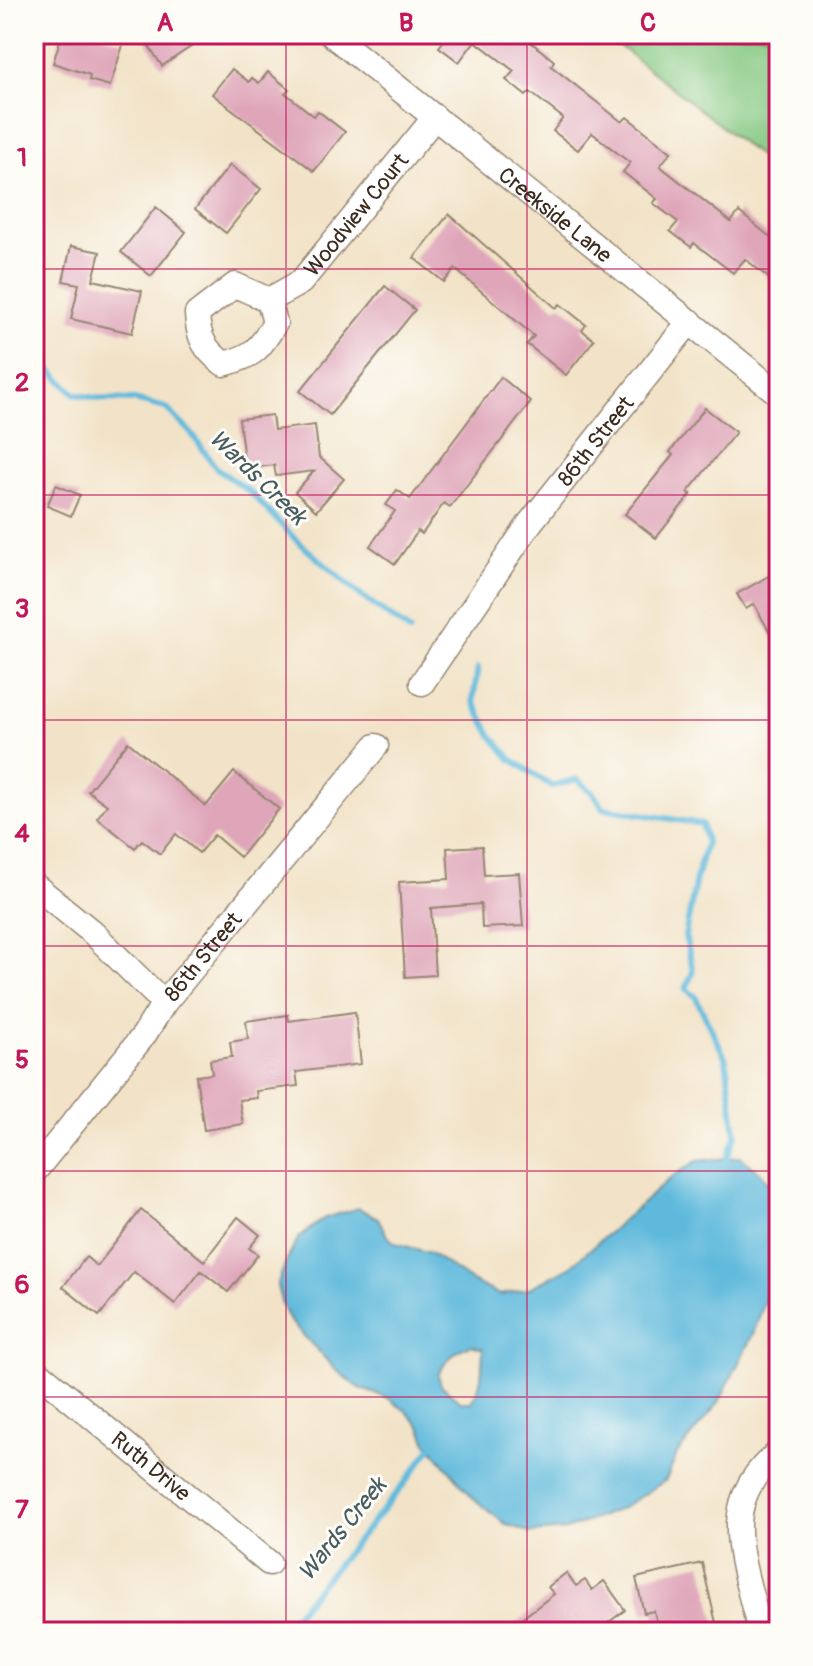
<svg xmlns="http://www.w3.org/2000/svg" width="813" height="1666" font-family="Pangolin,sans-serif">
  <rect width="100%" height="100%" fill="#fdfcf7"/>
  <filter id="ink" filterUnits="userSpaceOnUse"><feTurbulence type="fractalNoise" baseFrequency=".0125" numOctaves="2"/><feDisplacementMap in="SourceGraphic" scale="16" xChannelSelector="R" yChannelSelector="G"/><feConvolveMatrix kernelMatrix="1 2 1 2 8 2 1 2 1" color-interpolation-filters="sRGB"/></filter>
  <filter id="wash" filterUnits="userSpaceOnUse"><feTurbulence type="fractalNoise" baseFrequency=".006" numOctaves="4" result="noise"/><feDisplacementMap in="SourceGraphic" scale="32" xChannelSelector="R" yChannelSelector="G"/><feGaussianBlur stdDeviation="1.8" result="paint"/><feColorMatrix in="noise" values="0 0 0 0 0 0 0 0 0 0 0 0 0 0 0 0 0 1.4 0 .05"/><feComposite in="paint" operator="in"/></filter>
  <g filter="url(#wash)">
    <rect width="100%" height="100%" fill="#f2e3c8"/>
    <polygon fill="#84c881" stroke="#607950" stroke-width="2" points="604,34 779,34 779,172"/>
    <path fill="#5eb9dc" stroke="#4c727d" stroke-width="2" fill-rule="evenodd" d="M740 1157 760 1172 779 1196V1259L772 1267 765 1301 753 1334 719 1402 677 1454 666 1480 622 1508 566 1530 530 1533 504 1523 473 1498 427 1443 420 1426 406 1411 388 1398 359 1388 336 1370 290 1321 282 1305 277 1286 285 1264 299 1237 325 1218 358 1208 378 1218 387 1236 395 1243 430 1253 471 1281 500 1295 528 1289 571 1266 673 1176 697 1161ZM471 1345 483 1349C482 1369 483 1385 471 1402H461L441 1385 438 1375C446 1360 455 1350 471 1345Z"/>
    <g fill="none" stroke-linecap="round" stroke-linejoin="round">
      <g stroke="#5eb9dc" stroke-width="6">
        <polyline points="34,353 75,394 101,399 134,400 166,408 191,433 217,469 249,491 295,539 359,594 410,631"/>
        <polyline points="478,668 473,701 492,736 511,759 552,786 577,779 592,792 603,808 702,824 706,842 696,879 685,936 693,971 686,989 695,996 726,1059 736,1134 727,1158"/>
        <polyline points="281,1632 402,1487 431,1448"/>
      </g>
    </g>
    <g id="blocks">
      <g fill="#dfa5b9">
        <polygon points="62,34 98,34 124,42 110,86 89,80 90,75 53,63"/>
        <polygon points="141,34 210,34 162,66"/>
        <polygon points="449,34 521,34 554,61 551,66 622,122 627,117 671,152 660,166 731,222 739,212 779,244 779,286 745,259 733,273 694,243 691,247 670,231 678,222 653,203 657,199 623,172 630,163 592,133 578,150 553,131 563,118 530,92 526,96 506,80 514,71 475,41 459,62 439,47"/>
        <polygon points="232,69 249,82 252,78 259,83 268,72 289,89 285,93 314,116 318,111 345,132 314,171 212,94"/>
        <polygon points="230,165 261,189 226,233 195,209"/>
        <polygon points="156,207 186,232 151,276 121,252"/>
        <polygon points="449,214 556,308 560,304 586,325 582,330 594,340 566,375 527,344 534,336 455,269 444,282 414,258"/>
        <polygon points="71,246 100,252 93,280 142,291 132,333 71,319 79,284 63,281"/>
        <polygon points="385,286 415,310 330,415 300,391"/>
        <polygon points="501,377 531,402 450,507 444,503 422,534 418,531 395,564 370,546 395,511 386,505 397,490 410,499"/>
        <polygon points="705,408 736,432 688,492 691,494 656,538 625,514 673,455 670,452"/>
        <polygon points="272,415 274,430 315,425 319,457 344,479 316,511 295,492 314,471 276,476 274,465 245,469 239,419"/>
        <polygon points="56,485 80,495 71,516 47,506"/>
        <polygon points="779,570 779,649 754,604 746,609 737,594"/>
        <polygon points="128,742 206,806 234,772 279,809 240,857 214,835 199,853 176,834 160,854 142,840 135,848 97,818 107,805 88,791"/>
        <polygon points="482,846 484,875 519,873 523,926 482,928 481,904 431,908 435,975 405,977 399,882 449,879 447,848"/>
        <polygon points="355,1012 361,1064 296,1072 298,1086 256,1091 257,1098 239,1100 243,1124 204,1130 196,1076 212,1074 210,1060 232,1057 230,1042 248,1039 246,1021 288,1015 289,1021"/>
        <polygon points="141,1210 204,1261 238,1217 260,1235 249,1248 258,1255 228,1292 201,1271 175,1304 134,1272 99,1316 63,1287 86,1257 97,1266"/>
        <polygon points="702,1563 716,1623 676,1632 659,1632 654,1611 644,1613 636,1578"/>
        <polygon points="566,1573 576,1586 585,1580 592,1590 604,1581 625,1610 596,1632 504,1632 554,1594 548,1587"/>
      </g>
    </g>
  </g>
  <g filter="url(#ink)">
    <use href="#blocks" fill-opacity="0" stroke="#968673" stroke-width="2"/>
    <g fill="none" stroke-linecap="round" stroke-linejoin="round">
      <g stroke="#968673" stroke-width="27">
        <g id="minor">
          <path id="s1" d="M331 34 779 394"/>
          <path id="s2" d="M269 300 275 323C260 349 254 356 224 364 205 350 198 338 197 314L235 285 269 300 301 282 435 117"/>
          <path id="s3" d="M422 683 530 523 690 321"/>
          <polyline points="34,885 92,932 164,1003"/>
          <path id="s4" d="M34 1172 144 1035 164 1003 376 746"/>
          <path id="s5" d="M34 1369 269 1563"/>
          <path d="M760 1632C745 1564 713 1503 779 1452"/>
        </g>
      </g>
      <use href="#minor" stroke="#fff" stroke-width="24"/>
    </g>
  </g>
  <path fill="none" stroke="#c2185b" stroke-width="2" stroke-opacity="0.55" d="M286 34V1632M527 34V1632M34 269H779M34 495H779M34 720H779M34 946H779M34 1171H779M34 1397H779"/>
  <g text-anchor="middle" stroke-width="6" stroke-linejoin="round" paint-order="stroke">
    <g font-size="22" fill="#3b2a1e" stroke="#fdfcf7">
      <text dy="8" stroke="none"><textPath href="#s1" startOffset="288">Creekside Lane</textPath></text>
      <text dy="8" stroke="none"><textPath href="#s2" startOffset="360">Woodview Court</textPath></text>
      <text dy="8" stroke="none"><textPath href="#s3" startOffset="298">86th Street</textPath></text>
      <text dy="8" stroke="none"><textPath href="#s4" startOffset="274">86th Street</textPath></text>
      <text dy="8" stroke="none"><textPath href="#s5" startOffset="152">Ruth Drive</textPath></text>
    </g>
    <g font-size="24" font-style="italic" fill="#475c60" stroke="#fdfcf7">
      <text transform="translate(258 477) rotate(44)" y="8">Wards Creek</text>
      <text transform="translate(342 1529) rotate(-51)" y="8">Wards Creek</text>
    </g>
  </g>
  <rect width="813" height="1666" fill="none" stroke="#fdfcf7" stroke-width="88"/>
  <rect x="44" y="44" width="725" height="1578" fill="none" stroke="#c2185b" stroke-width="3"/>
  <g font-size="26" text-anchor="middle" font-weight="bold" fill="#c2185b">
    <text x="165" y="31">A</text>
    <text x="406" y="31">B</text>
    <text x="648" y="31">C</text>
    <text x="22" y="166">1</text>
    <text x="22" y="391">2</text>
    <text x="22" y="617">3</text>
    <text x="22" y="842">4</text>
    <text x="22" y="1068">5</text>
    <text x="22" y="1293">6</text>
    <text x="22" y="1518">7</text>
  </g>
</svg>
